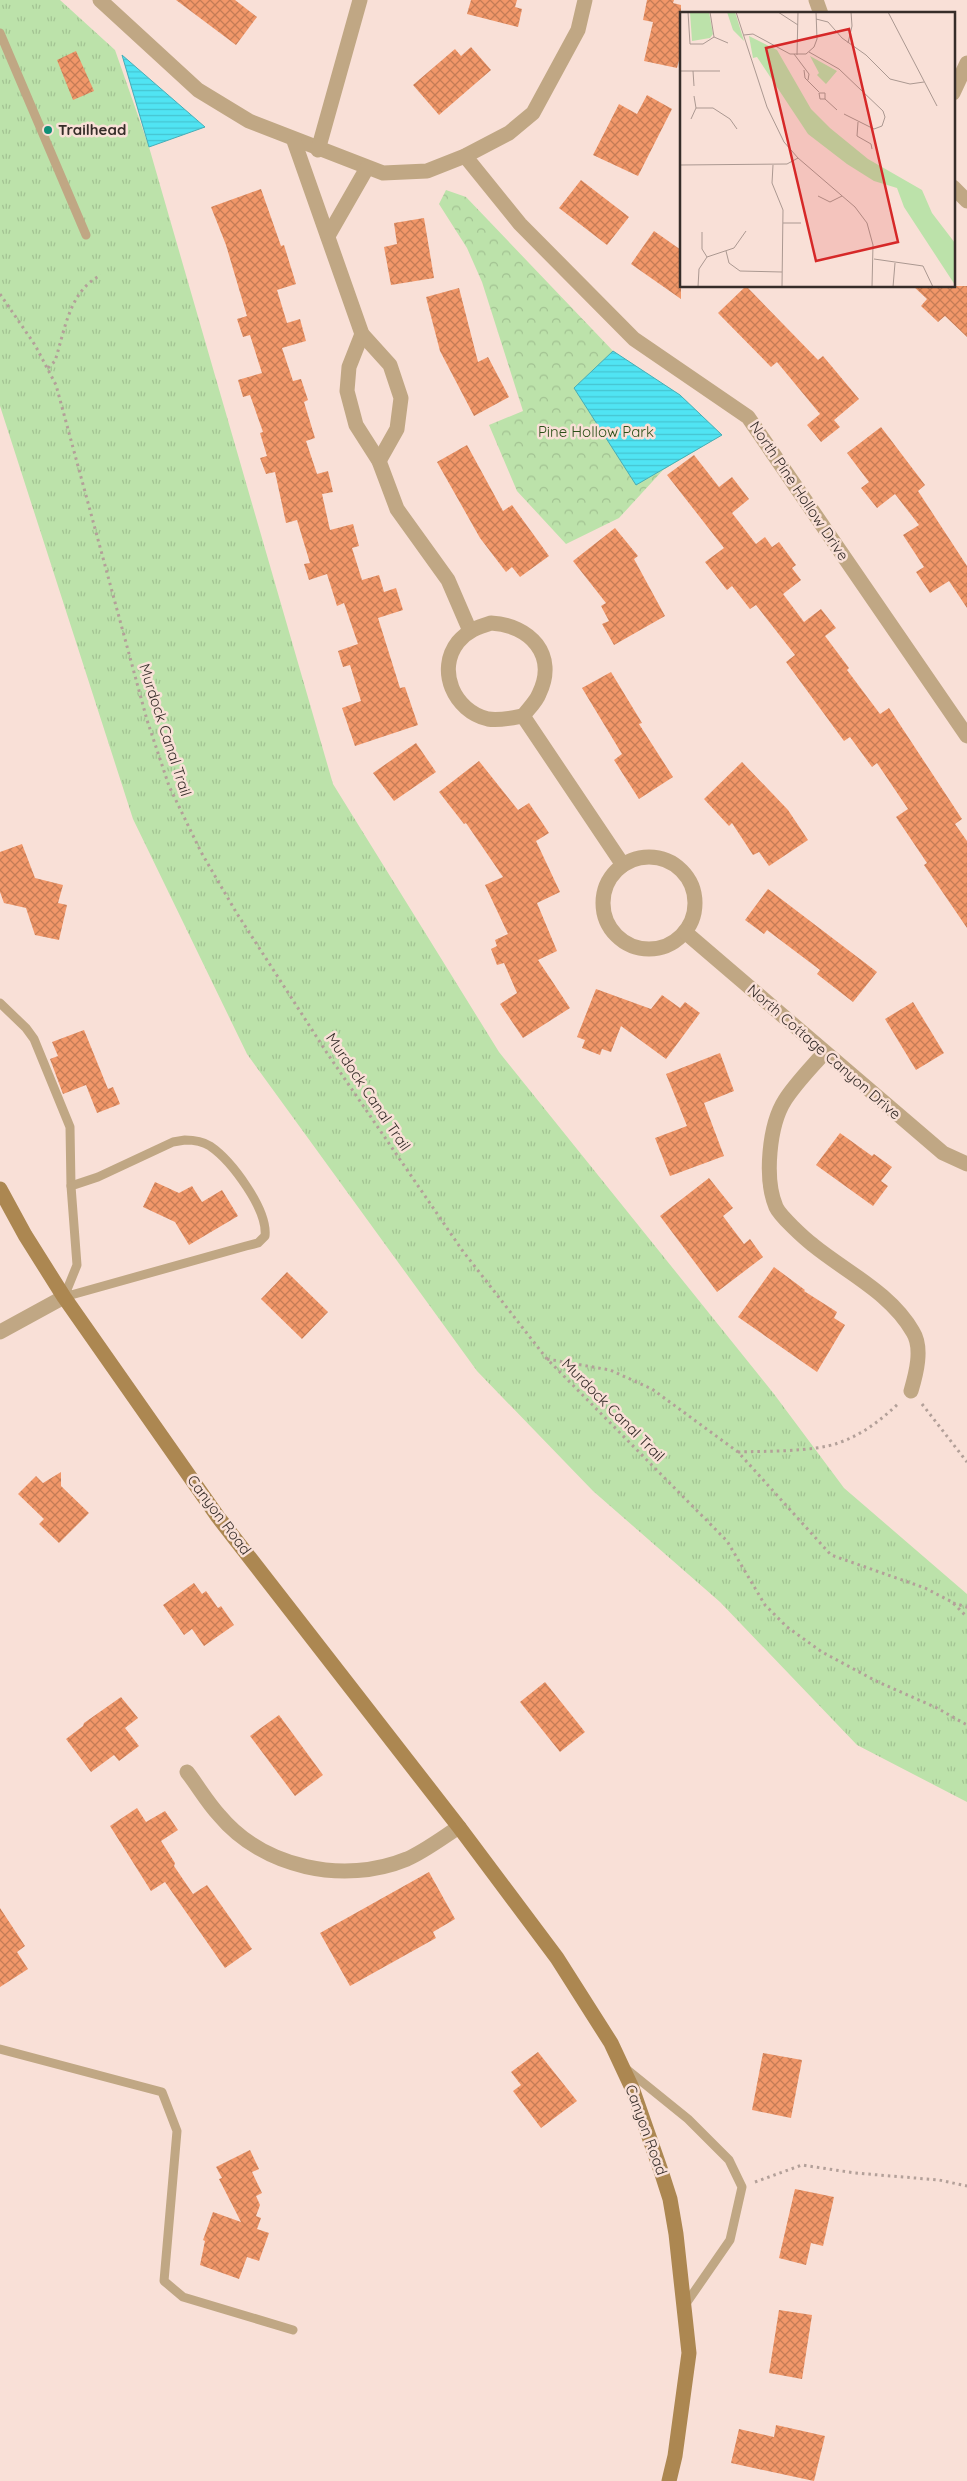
<svg xmlns="http://www.w3.org/2000/svg" width="967" height="2481" font-family="Quicksand,sans-serif">
  <defs>
    <pattern id="grass-tufts" width="24" height="20" patternUnits="userSpaceOnUse" patternTransform="scale(1.25)"><rect width="24" height="20" fill="#bce2aa"/><path d="M3 7l-1-3M5 7V3M7 7l1-3M15 17l-1-3M17 17v-4M19 17l1-3" fill="none" stroke="#a2c292"/></pattern>
    <pattern id="forest-crowns" width="20" height="18" patternUnits="userSpaceOnUse" patternTransform="scale(1.25)"><rect width="20" height="18" fill="#bce2aa"/><path d="M2 6a3 3 0 1 1 6 0M12 15a3 3 0 1 1 6 0" fill="none" stroke="#a2c292"/></pattern>
    <pattern id="water-rules" width="6" height="5" patternUnits="userSpaceOnUse" patternTransform="scale(1.25)"><rect width="6" height="5" fill="#50e4f3"/><path d="M0 2.5h6" fill="none" stroke="#46c4d0"/></pattern>
    <pattern id="building-cross-hatch" width="8" height="8" patternUnits="userSpaceOnUse" patternTransform="scale(1.25)"><rect width="8" height="8" fill="#f19769"/><path d="M0 0l8 8M0 8l8-8" fill="none" stroke="#c47c56"/></pattern>
  </defs>
  <rect width="100%" height="100%" fill="#f9e0d7"/>
  <polygon fill="url(#grass-tufts)" points="0,0 60,0 115,50 149,147 333,784 499,1052 774,1394 844,1488 967,1594 967,1802 857,1745 720,1602 593,1491 477,1371 247,1054 133,819 0,406"/>
  <polygon fill="url(#forest-crowns)" points="446,190 466,197 613,351 680,395 722,435 663,470 619,518 566,544 517,491 489,425 523,411 482,282 467,248 439,204"/>
  <g fill="url(#water-rules)" stroke="#48adb6">
    <polygon points="122,55 205,127 149,147"/>
    <polygon points="613,351 680,395 722,435 636,485 574,388"/>
  </g>
  <g fill="url(#building-cross-hatch)">
    <polygon points="176,0 235,0 257,17 236,45"/>
    <polygon points="471,0 517,0 515,7 522,9 518,27 467,14"/>
    <polygon points="647,0 674,0 673,3 681,5 681,53 677,68 644,61 653,22 643,20"/>
    <polygon points="471,47 491,70 439,115 413,85 455,49 461,56"/>
    <polygon points="76,51 94,91 73,100 57,60"/>
    <polygon points="647,95 672,109 638,176 593,155 619,104 637,114"/>
    <polygon points="581,180 629,217 607,245 559,208"/>
    <polygon points="261,189 281,246 284,245 296,284 277,290 287,323 300,319 306,341 282,348 293,381 301,379 308,400 304,402 315,438 306,441 317,474 328,471 333,492 322,494 330,530 353,524 359,546 352,548 362,580 379,575 384,592 396,588 403,610 378,618 400,688 405,687 418,725 355,746 342,708 361,701 350,665 343,667 338,651 358,644 344,603 337,606 327,574 309,580 304,564 310,563 297,520 286,523 275,472 266,474 260,458 267,456 260,433 263,432 250,395 243,397 238,380 262,373 250,335 243,337 237,319 247,316 226,245 211,207"/>
    <polygon points="424,218 434,278 391,285 384,247 397,244 394,223"/>
    <polygon points="654,231 681,250 681,299 631,264"/>
    <polygon points="746,286 818,360 823,356 859,399 834,420 840,427 821,442 807,425 820,414 777,362 771,367 718,313"/>
    <polygon points="913,286 967,286 967,337 945,316 938,322 921,306 927,299"/>
    <polygon points="459,288 478,362 488,357 509,397 474,416 440,351 426,297"/>
    <polygon points="881,427 925,485 918,491 967,566 967,608 949,581 930,593 916,572 924,567 903,535 919,525 895,494 877,508 861,488 869,482 847,453"/>
    <polygon points="467,445 503,511 512,505 549,556 520,577 512,567 506,572 480,538 437,462"/>
    <polygon points="694,455 719,487 732,477 749,499 732,513 756,544 765,537 772,547 779,542 796,565 792,568 801,580 783,594 804,622 821,609 836,628 825,636 849,668 847,670 880,714 889,708 962,819 955,824 967,841 967,928 924,865 927,863 896,817 908,809 877,763 872,767 850,737 844,741 786,662 795,655 756,605 750,609 732,586 727,590 705,562 724,548 667,475"/>
    <polygon points="615,528 638,556 634,559 665,616 614,645 602,624 609,621 601,606 606,603 573,561"/>
    <polygon points="611,672 642,723 639,724 673,777 639,799 614,760 622,754 582,688"/>
    <polygon points="416,743 436,772 394,801 373,773"/>
    <polygon points="479,761 518,810 529,803 549,833 536,841 560,892 537,903 557,951 538,960 570,1008 523,1038 500,1004 517,993 504,963 497,965 491,949 497,946 495,940 508,934 485,885 503,877 466,823 464,824 439,792"/>
    <polygon points="742,762 788,810 808,840 769,866 759,852 753,855 732,823 729,826 704,799"/>
    <polygon points="22,844 35,878 63,885 58,903 67,905 59,940 35,935 26,908 4,903 0,892 0,852"/>
    <polygon points="768,889 877,972 853,1002 817,974 820,970 767,930 764,934 745,920"/>
    <polygon points="596,989 651,1009 662,995 680,1008 685,1002 700,1013 666,1059 621,1026 611,1052 602,1049 600,1055 582,1048 585,1040 577,1037"/>
    <polygon points="913,1002 944,1053 916,1070 885,1019"/>
    <polygon points="84,1030 108,1089 113,1087 120,1104 97,1113 86,1085 63,1094 50,1059 58,1056 52,1042"/>
    <polygon points="720,1053 734,1091 704,1103 724,1156 670,1176 655,1138 687,1126 666,1074"/>
    <polygon points="840,1133 872,1156 874,1154 892,1167 881,1181 888,1186 873,1206 816,1165"/>
    <polygon points="709,1178 733,1208 723,1216 744,1244 750,1239 763,1257 717,1292 660,1216"/>
    <polygon points="155,1182 179,1193 192,1186 202,1202 222,1190 238,1216 189,1245 175,1222 143,1207"/>
    <polygon points="774,1267 805,1290 804,1291 837,1312 834,1318 845,1325 817,1372 738,1317"/>
    <polygon points="287,1272 328,1312 302,1339 261,1299"/>
    <polygon points="61,1472 61,1486 89,1513 59,1543 39,1524 44,1519 18,1494 36,1476 43,1483"/>
    <polygon points="194,1583 202,1594 206,1591 218,1608 221,1606 234,1625 204,1646 192,1629 184,1635 163,1605"/>
    <polygon points="545,1682 585,1732 560,1752 520,1702"/>
    <polygon points="121,1697 138,1718 125,1728 139,1746 119,1761 114,1755 91,1772 66,1739 83,1726 84,1723"/>
    <polygon points="279,1715 323,1775 295,1796 250,1736"/>
    <polygon points="137,1808 146,1822 165,1811 178,1830 161,1841 175,1863 174,1866 193,1894 207,1885 252,1949 225,1968 165,1882 151,1891 110,1826"/>
    <polygon points="429,1872 455,1919 433,1932 436,1938 350,1986 320,1933"/>
    <polygon points="0,1908 25,1946 17,1952 28,1969 0,1987"/>
    <polygon points="538,2052 577,2101 541,2128 513,2091 521,2085 511,2072"/>
    <polygon points="763,2053 802,2060 791,2118 752,2110"/>
    <polygon points="250,2150 259,2169 252,2172 262,2193 256,2196 260,2205 256,2216 261,2218 257,2229 269,2233 259,2261 247,2257 239,2279 200,2265 205,2241 203,2240 213,2212 241,2222 219,2179 222,2178 216,2167"/>
    <polygon points="795,2189 834,2197 823,2246 811,2243 806,2265 779,2258"/>
    <polygon points="779,2310 812,2315 802,2379 769,2373"/>
    <polygon points="776,2425 825,2436 814,2481 731,2463 739,2429 774,2437"/>
  </g>
  <g fill="none" stroke-linecap="round" stroke-linejoin="round">
    <g stroke="#b3a099" stroke-width="3" stroke-dasharray="2.5 4" stroke-linecap="butt">
      <polyline points="0,294 35,345 56,385 147,720 169,786 201,852 236,912 327,1053 462,1250 547,1359 727,1541 765,1605 787,1627 822,1652 876,1681 937,1708 967,1725"/>
      <path d="M48 368 55 361C65 330 69 291 101 275"/>
      <polyline points="547,1359 610,1370 652,1389 738,1452 831,1555 925,1588 952,1602 967,1617"/>
      <polyline points="922,1404 967,1462"/>
      <path d="M738 1452C765 1451 814 1452 838 1443 862 1435 881 1420 899 1403"/>
      <polyline points="953,1603 967,1607"/>
      <polyline points="755,2182 802,2165 855,2173 939,2180 967,2186"/>
    </g>
    <g stroke="#c0a784" stroke-width="9">
      <polyline points="0,33 86,235"/>
      <polyline points="0,1003 26,1028 34,1039 70,1127 71,1186"/>
      <path d="M185 1140C194 1140 202 1141 210 1146 232 1161 268 1210 265 1236L258 1243 246 1246 64 1297 77 1265 71 1186 98 1177 173 1142Z"/>
      <polyline points="0,2049 162,2092 177,2131 164,2281 183,2297 293,2330"/>
      <polyline points="625,2068 688,2119 729,2160 742,2187 730,2240 685,2305"/>
    </g>
    <g stroke="#c0a784" stroke-width="15">
      <polyline points="100,0 198,90 249,121 383,173 427,171 465,156 509,133 533,113 578,30 585,0"/>
      <polyline points="816,0 821,14"/>
      <polyline points="953,93 967,63"/>
      <polyline points="294,141 362,334 390,365 401,398 397,429 379,461"/>
      <polyline points="318,150 360,0"/>
      <polyline points="465,156 520,224 634,339 748,417 967,736"/>
      <polyline points="953,187 967,201"/>
      <polyline points="328,236 367,168"/>
      <polyline points="362,334 349,367 347,391 356,425 379,461 397,509 448,580 470,631"/>
      <path d="M491 623C530 625 558 655 539 694 536 702 528 709 523 716 512 718 499 721 488 719 454 711 436 670 458 642 467 631 478 627 491 623Z"/>
      <polyline points="523,716 623,865"/>
      <circle cx="649" cy="903" r="46"/>
      <polyline points="685,932 943,1153 967,1164"/>
      <path d="M824 1053C811 1068 796 1083 785 1100 769 1125 764 1179 776 1207 780 1216 804 1238 813 1245 846 1272 891 1293 913 1332 923 1348 916 1374 911 1391"/>
      <path d="M187 1772C198 1786 207 1802 219 1815 263 1868 344 1885 407 1859 425 1851 442 1838 459 1827"/>
    </g>
    <polyline stroke="#c0a784" stroke-width="15" points="0,1332 64,1297"/>
    <polyline stroke="#ac8751" stroke-width="15" points="0,1189 25,1235 64,1297 218,1517 459,1827 557,1958 611,2043 632,2088 661,2171 670,2199 676,2234 689,2353 675,2456 669,2481"/>
  </g>
  <circle fill="#109077" stroke="#f9e0d7" stroke-width="2" cx="48" cy="130" r="5"/>
  <g text-anchor="middle" stroke-width="5" stroke-linejoin="round" paint-order="stroke">
    <g font-size="15" font-weight="bold" fill="#362d29" stroke="#f9e0d7" text-anchor="start">
      <text x="58" y="135">Trailhead</text>
    </g>
    <g font-size="15" fill="#2c4f18" stroke="#f9e0d7">
      <text x="596" y="437">Pine Hollow Park</text>
    </g>
    <g font-size="15" fill="#362d29" stroke="#f9e0d7">
      <text transform="translate(799 491) rotate(56)" y="5">North Pine Hollow Drive</text>
      <text transform="translate(165 730) rotate(72)" y="5">Murdock Canal Trail</text>
      <text transform="translate(824 1052) rotate(41)" y="5">North Cottage Canyon Drive</text>
      <text transform="translate(368 1092) rotate(56)" y="5">Murdock Canal Trail</text>
      <text transform="translate(613 1410) rotate(45)" y="5">Murdock Canal Trail</text>
      <text transform="translate(219 1515) rotate(53)" y="5">Canyon Road</text>
      <text transform="translate(646 2130) rotate(70)" y="5">Canyon Road</text>
    </g>
  </g>
  <g transform="translate(680 12)">
    <rect width="275" height="275" fill="#f9e0d7"/>
    <path d="M47 0H55L64 29 53 18ZM69 24 97 38 131 97 150 116 188 147 242 178 252 201 275 231V273L224 195 217 176 194 169 167 152 128 122 77 45 73 46Z" fill="#bce2aa"/>
    <path d="M10 0H29L33 22 30 26 12 29ZM130 44 157 59 146 72 137 63 139 61Z" fill="#bce2aa"/>
    <path fill="none" stroke="#ab9891" stroke-width="1" d="M8 0 10 32H23L34 25M30 0 34 25M56 0 87 95 104 130 118 146 175 195 187 211 193 233 192 275M98 0 118 13M208 0 257 94M136 7 148 10 162 26 186 43 210 67 230 72 244 70M64 23 73 22 110 42H126L134 35 137 27 136 0M34 25 48 31M168 31 172 14 171 0M129 40 159 57 203 99 205 105 202 114 194 117 164 102M114 42 129 62 128 68M117 43 118 0M124 58 125 66 139 80M0 59H40M13 59 14 74M145 87V81H139L140 87H145L157 98M16 96H33L50 107 57 117M11 107 16 96 14 84M178 110 177 124 191 132 192 137M0 153 107 152 118 146M93 153 92 171 103 198 102 275M138 184 150 190 162 184M103 211H121M22 220V237L27 245M46 239 49 251 60 259 102 260M194 247 243 254 253 275M18 275 19 257 27 245 54 236 66 219M213 275 215 251"/>
    <path fill="#d62828" fill-opacity="0.15" stroke="#d62828" stroke-width="2.5" d="M169 17 218 230 136 249 86 36Z"/>
    <rect width="275" height="275" fill="none" stroke="#362d29" stroke-width="2.5"/>
  </g>
</svg>
